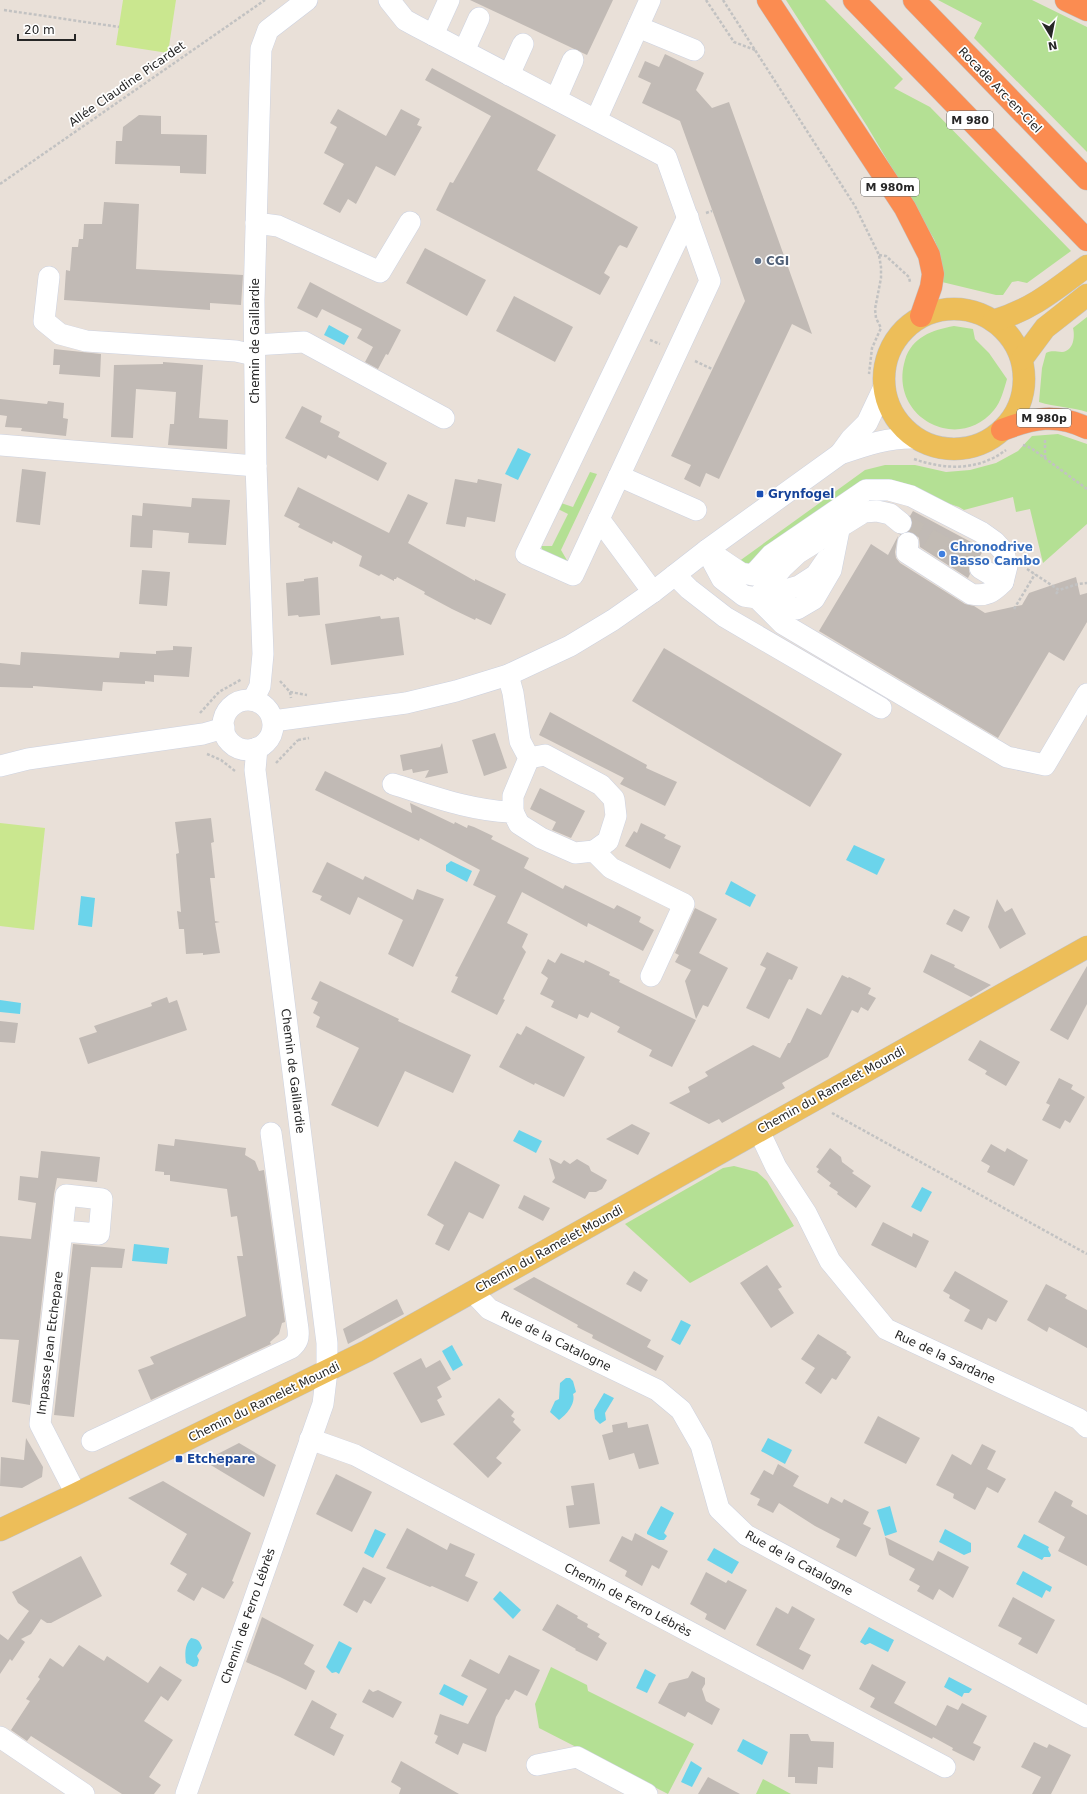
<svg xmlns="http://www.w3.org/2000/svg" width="1087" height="1794" font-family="'DejaVu Sans',sans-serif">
  <rect width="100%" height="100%" fill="#e9e0d8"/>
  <g fill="#b4e094">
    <polygon points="786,0 825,0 903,79 894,88 930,107 1071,251 1027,283 1018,281 1012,282 1003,295 996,295 942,282 940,254 934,239 867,126"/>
    <polygon points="938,0 1032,0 1087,27 1087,152 974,38 982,23"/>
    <path d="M1087 317V412C1071 407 1055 407 1039 402L1042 368 1046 353C1053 350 1056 352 1062 352 1074 351 1075 336 1073 328Z"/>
    <path d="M954 326 973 329 975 339 989 353 1007 379C1004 389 1001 402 994 410 958 454 888 417 905 360 912 337 932 330 954 326Z"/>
    <polygon points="1058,434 1087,444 1087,524 1043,563 1030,509 1016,512 1013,497 964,510 959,507 896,486 809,520 745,566 738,562 865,470 885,465 915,465 946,472 970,470 996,463 1018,451 1032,436"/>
    <polygon points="590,472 597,474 561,550 568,562 543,552 541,546 552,546 568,514 558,509 561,503 573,507"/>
    <polygon points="734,1166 757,1172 767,1181 794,1226 690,1283 625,1224 723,1168"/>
    <polygon points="551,1667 587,1685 588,1691 694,1744 668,1794 539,1728 535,1704"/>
    <polygon points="763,1779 791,1794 756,1794"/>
  </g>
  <g fill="#cae78f">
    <polygon points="123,0 176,0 168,53 116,45"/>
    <polygon points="0,823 45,828 34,930 0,926"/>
  </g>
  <g fill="#6bd4eb">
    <polygon points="329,325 349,336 344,345 324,335"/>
    <polygon points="518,448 531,454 518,480 505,474"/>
    <polygon points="854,845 885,859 877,875 846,860"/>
    <polygon points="451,861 472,871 467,882 446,871 446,865"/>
    <polygon points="731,881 756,895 750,907 725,894"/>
    <polygon points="81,896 95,898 92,927 78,925"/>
    <polygon points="0,1000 21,1003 20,1014 0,1012"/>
    <polygon points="519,1130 542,1141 536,1153 513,1141"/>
    <polygon points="922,1187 932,1192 921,1212 911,1207"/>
    <polygon points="134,1244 169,1248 167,1264 132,1261"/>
    <polygon points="681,1320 691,1325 680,1345 671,1340"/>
    <polygon points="452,1345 463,1365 453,1371 442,1351"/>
    <path d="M566 1378H570L573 1381 576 1392 573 1394C576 1404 566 1415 559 1420L550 1412 555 1401 559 1399 560 1383Z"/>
    <polygon points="604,1393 614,1398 605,1413 606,1420 600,1424 595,1419 594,1410"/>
    <polygon points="768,1438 792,1450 785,1464 761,1451"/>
    <polygon points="661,1506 674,1513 664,1533 667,1536 664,1540 659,1540 647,1534 647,1532"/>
    <polygon points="890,1506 897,1532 885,1536 877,1510"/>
    <polygon points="375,1529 386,1534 373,1558 364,1553"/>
    <polygon points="945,1529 971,1543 971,1552 964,1555 939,1542"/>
    <polygon points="1024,1534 1049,1547 1048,1549 1051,1555 1050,1557 1044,1557 1042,1560 1017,1547"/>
    <polygon points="714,1548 739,1562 732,1574 707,1560"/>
    <polygon points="1023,1571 1052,1587 1050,1592 1046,1590 1042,1598 1016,1584"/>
    <polygon points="500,1591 521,1610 513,1619 493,1599"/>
    <polygon points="869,1627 894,1640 888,1652 870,1643 865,1645 860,1642"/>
    <path d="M191 1638C198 1639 200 1641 202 1648L197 1656 199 1660 197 1666 193 1667 186 1663C185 1655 184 1645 191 1638Z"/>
    <polygon points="339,1641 352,1648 339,1674 336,1672 332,1673 326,1667"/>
    <polygon points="645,1669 656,1675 647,1693 636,1688"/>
    <polygon points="949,1677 972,1689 969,1693 964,1693 962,1697 944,1687"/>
    <polygon points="444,1684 468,1696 463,1706 439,1694"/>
    <polygon points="743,1739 768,1752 762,1765 737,1751"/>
    <polygon points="691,1761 702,1768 692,1787 681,1782"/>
  </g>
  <g fill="#c1bab5">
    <polygon points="470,0 613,0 587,55"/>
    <polygon points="665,54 704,73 696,90 712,108 729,102 812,334 792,324 719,479 706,473 700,487 684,479 691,465 671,456 745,301 680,121 642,103 651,83 638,77 645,61 659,67"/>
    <polygon points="432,68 556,135 537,170 638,227 627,248 620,245 618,247 604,273 610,277 600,295 436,210 450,182 453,183 491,116 425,80"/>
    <polygon points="338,109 386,136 401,109 420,119 417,125 422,127 395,176 376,166 356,204 348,199 340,213 323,204 344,164 324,153 337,127 330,123"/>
    <polygon points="139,115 161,116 161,134 207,135 206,174 180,173 180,166 115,164 116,141 122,141 123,127"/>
    <polygon points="104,202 139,204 136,269 243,275 241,305 210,303 210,310 64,300 66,270 70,271 72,247 78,247 79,239 83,239 84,224 102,224"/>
    <polygon points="425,248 486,280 467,316 406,283"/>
    <polygon points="310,282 401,330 388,355 386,354 378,369 365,362 373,347 357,338 362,329 322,309 317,318 297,308"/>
    <polygon points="514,296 573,327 555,362 496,331"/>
    <polygon points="54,349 101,354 100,377 59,374 60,365 53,365"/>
    <polygon points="163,362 203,365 199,418 228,420 227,449 168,445 170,424 174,424 176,392 136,389 133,438 111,437 114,365 163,364"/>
    <polygon points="0,399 47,404 48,401 64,403 63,418 68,419 66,436 21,431 22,428 5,427 7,416 0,415"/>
    <polygon points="302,406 322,416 320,422 340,432 338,437 387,463 378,481 328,455 326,459 285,438"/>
    <polygon points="22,469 46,472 40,525 16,522"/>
    <polygon points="455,479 477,483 478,479 502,484 495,522 467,517 465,527 446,524"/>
    <polygon points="298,487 389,533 408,494 428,503 408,543 475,581 475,579 506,594 491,625 476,618 475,620 452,609 424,594 425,592 397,577 396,579 394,579 394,581 381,574 379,576 359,566 362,556 333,541 332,544 298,527 300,524 284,516"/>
    <polygon points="192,498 230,500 226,545 188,543 189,533 153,530 152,548 130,547 132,515 142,516 143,503 191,507"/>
    <polygon points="913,511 984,549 980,556 974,558 970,562 968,568 970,574 968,578 920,547 919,538 915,534 910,531 913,525 910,516"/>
    <polygon points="898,536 895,552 896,558 900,563 965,604 974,606 985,613 1022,605 1029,593 1076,577 1080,595 1087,593 1087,622 1064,661 1049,652 998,738 819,631 871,544 888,555"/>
    <polygon points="142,570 170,572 167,606 139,604"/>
    <polygon points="318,577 320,615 299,617 298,615 288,616 286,583 304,581 304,579"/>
    <polygon points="380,616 381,619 399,617 404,655 331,665 325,624"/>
    <polygon points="173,646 192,647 189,677 154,675 154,682 145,681 145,684 103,682 102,691 33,686 33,688 0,687 0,663 20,665 21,652 119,658 120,652 156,654 156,651 173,650"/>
    <polygon points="664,648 842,754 810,807 632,701"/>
    <polygon points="550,712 647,765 646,768 677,782 665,806 620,784 624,778 539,735"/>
    <polygon points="495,733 507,768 484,776 472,740"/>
    <polygon points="442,743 448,773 425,778 429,770 413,773 412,769 403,771 400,755 440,747"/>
    <polygon points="325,771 412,813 410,803 454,824 455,822 467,828 468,825 474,827 493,836 491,839 529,858 524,868 563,889 565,885 614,909 617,905 641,917 639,922 654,930 643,951 588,923 587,927 522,892 507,923 528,934 522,947 526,952 503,999 505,1000 497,1015 451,992 458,977 455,976 496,896 473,885 480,870 420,838 419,841 315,790"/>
    <polygon points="540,788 585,811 571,838 552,830 556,822 530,809"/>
    <polygon points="211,818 214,842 211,843 215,878 210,878 215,921 220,922 215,923 220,953 203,955 203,953 186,954 184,929 179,929 177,911 181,912 176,854 179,853 175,822"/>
    <polygon points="641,823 666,835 664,838 681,846 670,869 625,846 634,831 637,833"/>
    <polygon points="327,862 363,880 365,876 413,900 417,889 444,899 413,967 388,954 403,920 358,897 350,915 320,900 322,896 312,892"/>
    <polygon points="997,899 1005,912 1012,908 1026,934 1000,949 988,927"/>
    <polygon points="695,908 717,919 699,953 728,968 708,1007 703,1005 696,1019 685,981 691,970 675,962 679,955 675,953"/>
    <polygon points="954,909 970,917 962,932 946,924"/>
    <polygon points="767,952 798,967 792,980 789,979 769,1019 746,1008 766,968 760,965"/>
    <polygon points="561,953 584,963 585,960 610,972 609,975 620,980 619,982 696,1020 672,1067 649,1056 652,1050 617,1032 620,1027 591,1012 588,1018 579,1014 577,1019 551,1007 554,1001 540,994 548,978 541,973 548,959 555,963"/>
    <polygon points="931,954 955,965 954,967 991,985 971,997 923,972"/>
    <polygon points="1087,966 1087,1004 1068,1040 1050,1030"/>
    <polygon points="842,975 848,978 849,977 871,988 868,994 876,998 868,1011 861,1007 858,1013 852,1010 828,1057 782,1083 785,1088 722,1123 719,1119 709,1124 669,1103 690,1092 688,1087 708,1076 705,1072 753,1045 780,1058 788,1043 790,1043 807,1008 821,1015"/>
    <polygon points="320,981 399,1019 398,1021 471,1055 453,1093 405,1071 378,1127 331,1105 359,1048 316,1027 320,1017 313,1013 318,1002 311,999"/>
    <polygon points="167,997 169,1003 177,1000 187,1030 88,1064 79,1038 97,1032 94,1026 152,1006 151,1003"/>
    <polygon points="0,1021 18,1023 15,1043 0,1042"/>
    <polygon points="526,1026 585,1057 564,1097 535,1083 534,1085 499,1067 517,1033 521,1035"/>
    <polygon points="980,1040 1020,1062 1006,1086 985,1074 987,1071 968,1060"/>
    <polygon points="1059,1078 1073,1085 1071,1089 1085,1097 1070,1123 1065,1120 1060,1129 1042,1120 1050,1105 1046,1103"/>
    <polygon points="632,1124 650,1133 638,1155 606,1139"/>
    <polygon points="175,1139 246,1148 245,1155 255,1161 259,1171 264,1170 285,1322 282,1323 279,1334 270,1342 271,1344 151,1400 138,1370 154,1364 150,1357 246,1316 237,1256 243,1256 237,1216 231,1217 227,1189 170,1181 170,1175 164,1175 164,1172 155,1171 158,1144 174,1146"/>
    <polygon points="991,1144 1005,1152 1007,1148 1028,1160 1014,1186 987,1172 990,1166 981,1161"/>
    <polygon points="830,1148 841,1157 842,1162 854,1171 852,1173 871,1186 856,1208 837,1194 838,1192 829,1186 831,1183 817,1172 819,1169 816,1167"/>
    <polygon points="41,1151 100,1157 97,1182 57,1178 54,1194 30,1405 12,1402 19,1340 0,1339 0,1236 31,1239 36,1203 18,1200 20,1176 38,1178"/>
    <polygon points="549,1158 561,1164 564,1160 570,1164 577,1159 589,1166 591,1171 607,1180 602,1189 596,1192 589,1192 585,1199 552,1182 555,1178"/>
    <polygon points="455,1161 500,1185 483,1219 469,1212 449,1251 435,1244 444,1225 427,1215"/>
    <polygon points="524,1195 550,1208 543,1221 518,1208"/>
    <polygon points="883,1222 912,1237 913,1233 929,1241 916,1268 871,1245"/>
    <polygon points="73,1244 125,1249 122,1268 91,1267 74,1417 54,1415"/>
    <polygon points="767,1265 782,1287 778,1289 794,1313 771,1328 740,1283"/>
    <polygon points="634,1271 648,1280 641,1292 626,1284"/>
    <polygon points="955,1271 1008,1301 996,1322 988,1318 982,1330 964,1321 970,1310 949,1298 950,1295 943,1291"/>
    <polygon points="534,1277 651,1340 647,1347 664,1356 656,1371 592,1338 593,1335 577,1327 578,1325 513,1289"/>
    <polygon points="1046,1284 1067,1295 1065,1298 1087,1310 1087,1348 1049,1327 1047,1332 1027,1320"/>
    <polygon points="397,1299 404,1314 348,1344 343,1329"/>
    <polygon points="818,1334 847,1352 846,1353 851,1357 836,1380 832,1378 821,1394 805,1383 815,1368 801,1359"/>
    <polygon points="421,1358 426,1368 440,1360 451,1379 437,1387 442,1397 437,1400 445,1415 421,1423 393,1373"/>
    <polygon points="499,1398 514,1412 511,1416 515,1419 513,1422 521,1430 496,1458 502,1463 488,1478 453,1444"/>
    <polygon points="878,1416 920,1438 906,1464 864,1443"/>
    <polygon points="627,1422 628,1428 648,1424 659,1464 639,1469 634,1453 609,1460 602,1435 613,1432 612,1425"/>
    <polygon points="26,1438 43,1467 42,1477 22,1488 0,1486 1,1457 24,1460"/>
    <polygon points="239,1443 276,1465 264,1497 204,1461"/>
    <polygon points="982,1444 996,1451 987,1469 1006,1479 998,1493 987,1487 975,1510 953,1498 954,1494 936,1485 952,1454 971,1465"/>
    <polygon points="778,1464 799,1476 793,1486 828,1504 831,1497 842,1503 844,1499 869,1512 863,1524 871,1528 856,1557 836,1547 840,1539 815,1526 779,1503 773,1513 757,1505 760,1499 750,1494 764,1470 773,1475"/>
    <polygon points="336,1474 372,1492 352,1532 316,1514"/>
    <polygon points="163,1481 251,1533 232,1581 234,1582 224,1599 202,1587 194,1601 177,1591 187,1574 170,1564 187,1534 128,1498"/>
    <polygon points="594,1483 600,1524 569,1528 566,1506 574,1505 571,1486"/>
    <polygon points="1055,1491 1073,1501 1071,1506 1087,1515 1087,1566 1058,1551 1065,1537 1038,1522"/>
    <polygon points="407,1528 447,1550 450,1543 475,1554 465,1576 478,1582 468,1602 432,1586 430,1587 386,1568"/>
    <polygon points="635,1533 668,1551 659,1569 652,1565 642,1586 625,1576 627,1571 609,1561 622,1536 632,1541"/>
    <polygon points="885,1537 933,1561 938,1551 969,1567 953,1598 939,1589 933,1600 917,1591 920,1586 909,1580 915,1569 889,1555"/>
    <polygon points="81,1556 102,1596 51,1623 47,1623 41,1619 31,1634 21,1639 25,1642 12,1661 10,1659 0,1674 0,1634 8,1640 29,1611 18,1603 12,1592"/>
    <polygon points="363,1567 386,1578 371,1604 364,1600 357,1613 343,1605"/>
    <polygon points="706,1572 726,1583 728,1580 747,1590 725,1630 705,1619 707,1614 690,1604"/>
    <polygon points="1013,1597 1055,1620 1037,1654 1018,1644 1022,1638 998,1626"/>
    <polygon points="557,1604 578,1616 577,1618 588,1624 587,1627 600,1634 598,1637 607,1643 597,1661 575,1650 576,1649 542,1630"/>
    <polygon points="792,1606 815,1619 799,1649 811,1655 803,1670 756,1645 776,1607 788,1614"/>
    <polygon points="262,1617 314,1645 304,1664 315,1671 306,1690 280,1677 246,1662"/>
    <polygon points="79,1645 104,1661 107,1656 148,1683 160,1666 182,1680 168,1701 161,1696 144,1721 173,1740 149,1777 161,1785 154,1794 122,1794 31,1736 27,1741 11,1730 30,1701 26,1699 40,1679 38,1677 50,1658 63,1667"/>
    <polygon points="509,1655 540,1670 527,1696 515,1690 509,1700 506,1699 496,1717 486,1752 463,1743 458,1755 435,1743 438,1736 434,1734 440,1714 468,1724 487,1689 461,1676 470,1659 499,1674"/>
    <polygon points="872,1664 906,1682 894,1703 936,1726 947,1705 958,1710 962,1703 987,1716 973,1743 981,1747 974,1761 952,1750 953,1748 933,1737 932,1739 870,1707 875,1698 859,1689"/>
    <polygon points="692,1671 705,1678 705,1684 702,1689 706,1701 720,1709 712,1725 688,1712 685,1717 658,1703 669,1683 688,1678"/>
    <polygon points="369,1689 373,1692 378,1690 402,1702 393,1718 362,1702"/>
    <polygon points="312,1700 337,1714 330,1728 344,1735 334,1756 294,1735"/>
    <polygon points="790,1734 808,1734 811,1741 834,1742 833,1768 818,1767 817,1784 795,1783 795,1777 788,1777"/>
    <polygon points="1034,1742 1047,1748 1049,1744 1071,1755 1051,1794 1032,1794 1041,1777 1021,1767"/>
    <polygon points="401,1761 459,1794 399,1794 401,1788 391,1782"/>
    <polygon points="708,1777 740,1794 698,1794"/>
  </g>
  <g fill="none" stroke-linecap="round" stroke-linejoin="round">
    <polyline stroke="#c2bbb4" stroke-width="21" stroke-dasharray="21 10" stroke-linecap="butt" points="901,523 980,568"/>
    <g stroke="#cdd2e0" stroke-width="22">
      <g id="minor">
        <polyline points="389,0 405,20 416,26 666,157 710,281 599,519 653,592"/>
        <polyline points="638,27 694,50"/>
        <polyline points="433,35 449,0"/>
        <polyline points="464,51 479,18"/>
        <polyline points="509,75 523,44"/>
        <polyline points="556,99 573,60"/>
        <polyline points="596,120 650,0"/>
        <polyline points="256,223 278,226 380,272 410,222"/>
        <polyline points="49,277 44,321 60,334 86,341 236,351 254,355"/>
        <polyline points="254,345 304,342 444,418"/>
        <polyline points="0,445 256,466"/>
        <polyline points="840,454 851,439 867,423 884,387"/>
        <polyline points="619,476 696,510"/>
        <polyline points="599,519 573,575 526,554 688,217"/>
        <path d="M908 543 907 553 971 594C986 597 993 592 1003 582"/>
        <polyline points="707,550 741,573 753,575 771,555 866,490 889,490 911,496 981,532 995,542 1004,552 1007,566 1003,582 980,568"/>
        <polyline points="707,551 722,579 744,596 757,598 785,607 797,609 814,599 831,570 840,525"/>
        <polyline points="675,575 689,589 725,617 881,708"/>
        <polyline points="757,598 783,624 1007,757 1045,765 1087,694"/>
        <polyline points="757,598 783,567 798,553 864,512 877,511 890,514 901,523"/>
        <polyline points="757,598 799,586 816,575 827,559"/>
        <polyline points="508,675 513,693 520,741 529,758 513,796 513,812"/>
        <polyline points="253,700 260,686 263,654 256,466 254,300 261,49 268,30 307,0"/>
        <circle cx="248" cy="725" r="25"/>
        <path d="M273 721 406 703 456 691 508 675 570 646 613 620 653 592 707 550 840 454C866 445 889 437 916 438"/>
        <polyline points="529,758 545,755 601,785 614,799 616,816 608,841 594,851"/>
        <polyline points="0,766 28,759 203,734 224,728"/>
        <path d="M393 784C432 796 471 811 513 812L519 824 541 838 575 853 594 851 611 868 684 904 651 976"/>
        <polyline points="759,1131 776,1167 806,1213 830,1261 886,1329 1079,1419 1087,1427"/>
        <polyline points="63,1231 99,1234 102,1199 66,1195 40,1424 76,1494"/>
        <polyline points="473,1292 489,1309 657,1390 681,1410 701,1445 719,1509 746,1535 1087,1717"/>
        <polyline points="310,1439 355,1455 945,1767"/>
        <path d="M92 1441 291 1348C298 1342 299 1338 298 1329L271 1133"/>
        <polyline points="0,1737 84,1794"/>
        <polyline points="537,1765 577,1757 647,1794"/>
        <polyline points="186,1794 323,1404 327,1371 327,1343 255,770 257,748"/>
      </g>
    </g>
    <g stroke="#c2c2c2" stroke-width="23">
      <g id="major">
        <circle cx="954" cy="379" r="70"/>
        <path d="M993 321C1032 310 1056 289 1087 266"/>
        <polyline points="1022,359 1045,328 1087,295"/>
        <polyline points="0,1530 76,1494 367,1351 1087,947"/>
      </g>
    </g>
    <g stroke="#c2c2c2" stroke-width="23">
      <g id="highway">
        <polyline points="768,0 905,208 929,255 933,274 931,287 921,316"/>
        <polyline points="854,0 1087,240"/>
        <polyline points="914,0 1087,179"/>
        <polyline points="1066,0 1087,10"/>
        <path d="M1002 430C1033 418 1056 413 1087 428"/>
      </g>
    </g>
    <g stroke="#c2c2c2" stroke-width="2.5" stroke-dasharray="3 2" stroke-linecap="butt">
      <polyline points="706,0 734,42 755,50"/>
      <polyline points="723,0 855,206 879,255 881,267 881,278 875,309 876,318 881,328 872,348 869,374"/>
      <polyline points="4,10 119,27"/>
      <polyline points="0,184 265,0"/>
      <polyline points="706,213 712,211"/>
      <polyline points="879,255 886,256 909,277 910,282"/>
      <polyline points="650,340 660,344"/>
      <polyline points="695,361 712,369"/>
      <polyline points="1045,440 1045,458"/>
      <polyline points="1023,445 1031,448 1087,489"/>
      <path d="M914 459C946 470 978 471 1006 450"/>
      <polyline points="1027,569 1059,590 1078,584 1087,583"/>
      <polyline points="1056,594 1059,590"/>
      <polyline points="1014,609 1035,574"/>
      <polyline points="280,681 290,692 291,698"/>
      <polyline points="290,692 307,695"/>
      <polyline points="200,713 219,692 242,679"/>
      <polyline points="298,740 309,738"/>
      <polyline points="207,754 221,760 235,771"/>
      <polyline points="276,763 298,740"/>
      <polyline points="832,1113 1087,1254"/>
    </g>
    <use href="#minor" stroke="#fff" stroke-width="21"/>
    <use href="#major" stroke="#edbe59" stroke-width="22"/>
    <use href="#highway" stroke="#fb8c51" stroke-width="22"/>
  </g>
  <circle fill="#5c6f8a" stroke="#fff" stroke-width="1.5" cx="758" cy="261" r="4"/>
  <g fill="#1a4fb4" stroke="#fff" stroke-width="1.5">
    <rect x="756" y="490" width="8" height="8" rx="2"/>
    <rect x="175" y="1455" width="8" height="8" rx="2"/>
  </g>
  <circle fill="#3f7fe0" stroke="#fff" stroke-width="1.5" cx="942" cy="554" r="4"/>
  <g text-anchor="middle" stroke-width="3.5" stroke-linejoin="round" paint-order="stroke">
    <g fill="#fff" stroke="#676767" stroke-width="1">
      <rect x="947" y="111" width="46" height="18" rx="3"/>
      <rect x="861" y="178" width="58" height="18" rx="3"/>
      <rect x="1017" y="409" width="54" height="18" rx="3"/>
    </g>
    <g font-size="11" font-weight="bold" fill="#262626">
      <text x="970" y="124">M 980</text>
      <text x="890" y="191">M 980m</text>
      <text x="1044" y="422">M 980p</text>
    </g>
    <g font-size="12" fill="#262626" stroke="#fff">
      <text transform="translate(127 84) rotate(-35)" y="4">Allée Claudine Picardet</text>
      <text transform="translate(1000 90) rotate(46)" y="4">Rocade Arc-en-Ciel</text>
      <text transform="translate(255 341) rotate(-90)" y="4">Chemin de Gaillardie</text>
      <text transform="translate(293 1071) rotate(83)" y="4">Chemin de Gaillardie</text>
      <text transform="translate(831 1090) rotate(-29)" y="4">Chemin du Ramelet Moundi</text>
      <text transform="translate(549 1249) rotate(-29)" y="4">Chemin du Ramelet Moundi</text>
      <text transform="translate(556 1341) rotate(26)" y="4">Rue de la Catalogne</text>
      <text transform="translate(50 1343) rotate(-83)" y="4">Impasse Jean Etchepare</text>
      <text transform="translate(945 1357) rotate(25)" y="4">Rue de la Sardane</text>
      <text transform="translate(264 1402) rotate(-26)" y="4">Chemin du Ramelet Moundi</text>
      <text transform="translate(799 1563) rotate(29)" y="4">Rue de la Catalogne</text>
      <text transform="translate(628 1600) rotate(28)" y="4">Chemin de Ferro Lébrès</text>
      <text transform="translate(248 1616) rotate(-71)" y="4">Chemin de Ferro Lébrès</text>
    </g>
    <g font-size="12" font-weight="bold" fill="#4e5e75" stroke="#fff" text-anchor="start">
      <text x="766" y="265">CGI</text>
    </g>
    <g font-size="12" font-weight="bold" fill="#164399" stroke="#fff" text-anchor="start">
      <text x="768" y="498">Grynfogel</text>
      <text x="187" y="1463">Etchepare</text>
    </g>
    <g font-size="12" font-weight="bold" fill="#366cbe" stroke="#fff" text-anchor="start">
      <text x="950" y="551">Chronodrive<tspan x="950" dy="14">Basso Cambo</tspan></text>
    </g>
  </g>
  <g transform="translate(1051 36) rotate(170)" stroke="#ffffff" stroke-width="3" paint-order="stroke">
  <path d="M0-3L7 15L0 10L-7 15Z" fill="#262626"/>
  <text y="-6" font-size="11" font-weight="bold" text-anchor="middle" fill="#262626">N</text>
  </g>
  <path d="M18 34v6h57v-6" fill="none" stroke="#262626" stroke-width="2"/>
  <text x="24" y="34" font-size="12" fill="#262626" stroke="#ffffff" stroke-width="3" paint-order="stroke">20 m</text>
</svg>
